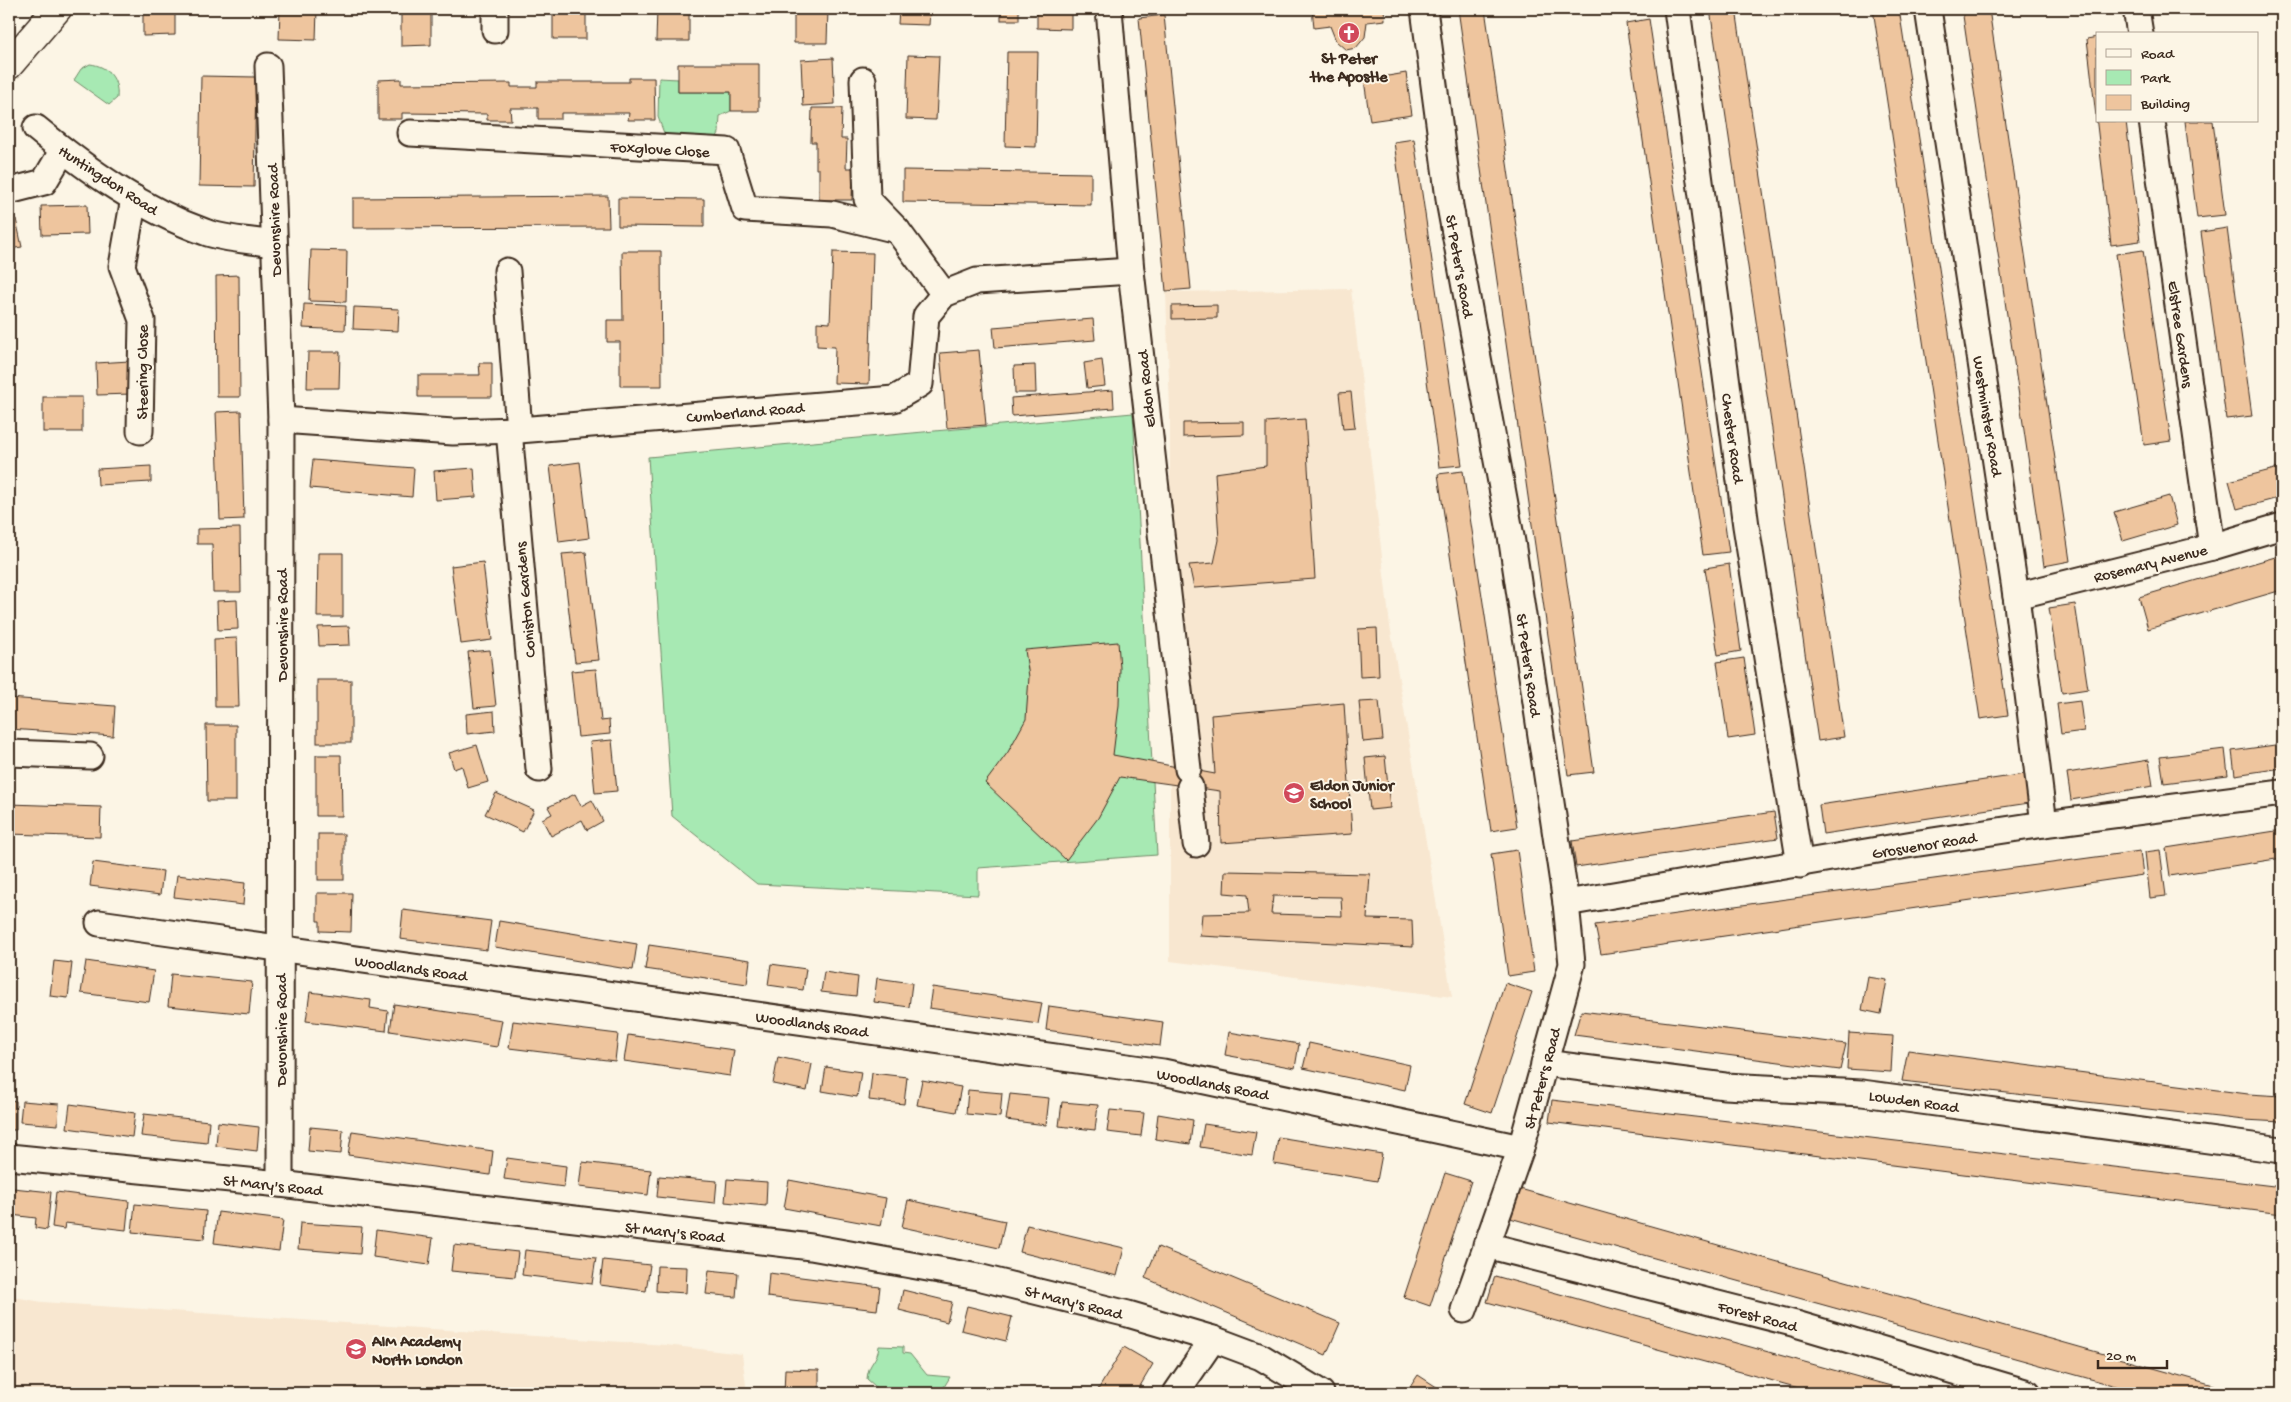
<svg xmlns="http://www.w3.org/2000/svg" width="2291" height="1402" font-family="'Gochi Hand',sans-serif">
  <rect width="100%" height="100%" fill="#fcf5e5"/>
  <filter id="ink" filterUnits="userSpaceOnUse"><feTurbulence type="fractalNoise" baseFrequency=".02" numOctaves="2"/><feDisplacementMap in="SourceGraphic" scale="10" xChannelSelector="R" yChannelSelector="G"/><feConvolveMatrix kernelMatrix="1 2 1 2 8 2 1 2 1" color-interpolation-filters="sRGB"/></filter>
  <g filter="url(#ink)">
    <g fill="#f8e7d0">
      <polygon points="1351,289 1390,626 1452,997 1170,961 1170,411 1166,292"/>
      <polygon points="9,1296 42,1302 666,1345 742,1354 747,1393 9,1393"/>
    </g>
    <g fill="#a7e9b3" stroke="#718a68">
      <path d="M90 64C108 66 119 79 117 98L109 105 74 80 81 69Z"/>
      <polygon points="659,78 678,79 678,92 731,92 731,111 720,116 719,133 715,141 668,144 658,117"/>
      <polygon points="1133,413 1157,855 978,868 978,895 757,884 672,816 648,457"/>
      <path d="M879 1346 903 1347V1353L910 1354 927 1375 950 1377 944 1387 950 1393H916L914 1390 903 1393H876L875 1386 867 1379C868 1362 878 1361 879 1346Z"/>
    </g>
    <g fill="#eec59e" stroke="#3b2a1e" fill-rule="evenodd">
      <polygon points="143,9 175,9 175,35 143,36"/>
      <polygon points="280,9 317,9 316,40 279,39"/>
      <polygon points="401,9 431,9 431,45 401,46"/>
      <rect x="553" y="9" width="33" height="30"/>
      <polygon points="657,9 689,9 689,41 656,41"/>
      <polygon points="794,9 828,9 827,43 794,43"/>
      <polygon points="899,9 930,9 929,25 898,24"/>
      <rect x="1001" y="9" width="18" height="11"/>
      <polygon points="1037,9 1071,9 1071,29 1037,28"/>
      <polygon points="1312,9 1384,9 1385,20 1367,22 1365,37 1356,48 1346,50 1336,41 1330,26 1314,28"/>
      <polygon points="1458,9 1485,9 1594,772 1568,775"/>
      <polygon points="1710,9 1736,9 1844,737 1818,741"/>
      <polygon points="1873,9 1899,9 2008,715 1980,719"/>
      <polygon points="1962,9 1989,9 2070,561 2044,566"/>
      <polygon points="1164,15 1191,289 1166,291 1139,18"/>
      <polygon points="1649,19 1729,552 1703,555 1626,23"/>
      <polygon points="2097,37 2097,121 2126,121 2140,241 2111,245 2087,39"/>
      <polygon points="1007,52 1038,52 1036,147 1005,146"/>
      <polygon points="908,55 939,56 936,120 906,119"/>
      <polygon points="833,58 835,104 803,106 801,60"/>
      <polygon points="678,64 759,64 759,111 731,111 731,92 678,92"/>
      <polygon points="1406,73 1412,115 1370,121 1364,80"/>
      <polygon points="201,76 256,77 254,187 199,186"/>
      <polygon points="629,78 654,78 655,120 628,120 629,113 561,113 561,119 538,119 538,108 510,108 511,120 487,120 487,114 402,113 402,119 378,119 378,80 401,79 401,84 511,83 511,87 537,87 537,82 629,82"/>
      <polygon points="812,108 842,108 841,139 847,139 846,168 853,168 852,200 819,200 819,169 816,169 816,142 811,142"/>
      <polygon points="2185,121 2213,121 2225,215 2197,218"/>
      <polygon points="1414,139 1462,465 1439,467 1394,142"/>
      <polygon points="903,170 1091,173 1091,205 903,202"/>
      <polygon points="608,196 609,227 353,228 353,198"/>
      <polygon points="618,198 704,199 704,227 618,226"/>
      <polygon points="87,205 88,234 42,235 41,206"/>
      <polygon points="16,219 22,247 9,249 9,221"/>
      <polygon points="2227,228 2252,416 2226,419 2201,232"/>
      <polygon points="311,250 347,251 346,302 309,301"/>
      <polygon points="2143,250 2171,441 2144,445 2116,254"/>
      <polygon points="622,251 661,251 662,386 620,386 620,342 607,342 607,320 623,320"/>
      <polygon points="833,252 873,253 869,384 834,383 835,347 817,346 817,322 830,323"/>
      <polygon points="239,275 240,397 217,397 216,276"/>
      <polygon points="304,304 346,306 345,330 303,328"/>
      <polygon points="1217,305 1217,318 1172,319 1172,306"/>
      <polygon points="354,307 399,309 398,331 353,329"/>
      <polygon points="1093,319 1095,340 995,348 993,327"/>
      <polygon points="979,350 986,425 947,428 940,353"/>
      <polygon points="308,352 340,352 339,388 307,388"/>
      <polygon points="1102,360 1105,386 1087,388 1084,363"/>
      <polygon points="130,361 132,394 97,395 96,363"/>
      <polygon points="479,363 492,363 492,397 418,397 418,375 480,375"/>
      <polygon points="1035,365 1036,393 1015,393 1014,366"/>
      <polygon points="1113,390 1114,408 1012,416 1011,398"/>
      <polygon points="1351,392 1355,428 1343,429 1339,393"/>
      <rect x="43" y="397" width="39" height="35"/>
      <polygon points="241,411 244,519 220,520 216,412"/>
      <polygon points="1305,419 1315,579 1194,588 1189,565 1214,563 1219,540 1215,473 1266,466 1266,422"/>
      <polygon points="1244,422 1244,435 1183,437 1183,423"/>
      <polygon points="313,460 414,468 412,497 310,488"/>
      <polygon points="580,462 589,538 559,542 550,466"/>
      <polygon points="151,466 151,482 98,485 97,469"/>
      <polygon points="2282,467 2282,497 2237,509 2229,481"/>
      <polygon points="474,468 476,497 436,500 434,471"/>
      <polygon points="1463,471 1517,827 1491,831 1438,474"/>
      <polygon points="2169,496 2177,525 2123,541 2114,512"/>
      <polygon points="240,528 241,592 213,592 212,544 197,544 197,529"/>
      <polygon points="586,552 599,660 575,662 562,554"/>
      <polygon points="318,553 343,553 343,617 317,617"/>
      <polygon points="2282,555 2282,590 2148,629 2139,597"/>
      <polygon points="483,562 492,640 461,644 451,566"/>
      <polygon points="1729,564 1741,651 1718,655 1705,568"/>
      <polygon points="237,600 238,629 218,630 217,601"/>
      <polygon points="2075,604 2088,689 2062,693 2049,608"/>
      <polygon points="349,626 350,645 319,646 318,627"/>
      <polygon points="1377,628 1379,676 1360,677 1358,629"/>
      <polygon points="237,638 239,707 215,707 214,639"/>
      <polygon points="1118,642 1120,668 1119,705 1113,755 1215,774 1211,715 1344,703 1352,834 1221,843 1220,791 1120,777 1098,818 1066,860 985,783 1008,752 1026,719 1029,677 1025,650"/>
      <polygon points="490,650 496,706 474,708 468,652"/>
      <polygon points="1744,658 1755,735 1728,739 1717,662"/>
      <polygon points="596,669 601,721 609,720 610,734 578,737 571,671"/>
      <rect x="317" y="680" width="34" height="63"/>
      <polygon points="9,698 115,706 113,736 9,729"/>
      <polygon points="1379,701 1383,740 1363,742 1359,702"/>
      <polygon points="2080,701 2084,731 2061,734 2057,704"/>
      <polygon points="494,711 495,731 467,734 466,714"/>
      <polygon points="206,725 236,725 236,801 207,801"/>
      <polygon points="612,740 617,791 595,793 590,742"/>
      <polygon points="2282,744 2282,768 2235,775 2232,751"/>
      <polygon points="477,745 488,782 468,788 462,766 454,769 449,753"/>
      <polygon points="2225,749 2228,775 2164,783 2160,757"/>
      <polygon points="316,755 341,755 342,816 316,816"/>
      <polygon points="1385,756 1390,808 1370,810 1365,758"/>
      <polygon points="2149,760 2153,786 2071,800 2067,773"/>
      <polygon points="2025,774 2029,803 1823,834 1819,805"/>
      <polygon points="496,793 534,810 523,832 485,814"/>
      <polygon points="575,794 581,806 592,800 603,821 587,830 582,820 551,836 542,819 552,814 548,807"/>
      <polygon points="9,804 101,807 100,837 9,834"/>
      <polygon points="1774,812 1778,838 1576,867 1572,841"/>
      <polygon points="2282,830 2282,858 2170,876 2166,848"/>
      <rect x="318" y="834" width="26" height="46"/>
      <polygon points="1517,850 1534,972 1508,976 1491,854"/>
      <polygon points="2160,850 2166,896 2150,898 2145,852"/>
      <polygon points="2140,851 2143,875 1601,954 1595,925"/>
      <polygon points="93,862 163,871 160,895 90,886"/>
      <path d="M1225 871 1370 874 1367 919 1412 920 1413 947 1200 936 1202 914 1249 913 1247 895 1224 893ZM1273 896 1341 897 1342 916 1271 914Z"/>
      <polygon points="177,875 245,883 243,905 174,897"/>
      <polygon points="317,893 352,893 351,932 320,931 320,921 317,921"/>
      <polygon points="403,910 491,921 487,950 400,939"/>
      <polygon points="499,921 637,944 633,970 495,947"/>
      <polygon points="649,945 750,960 747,984 645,969"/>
      <polygon points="54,961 72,963 68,998 50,996"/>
      <polygon points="86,961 154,971 149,1002 81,993"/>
      <polygon points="771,964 806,969 803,990 768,985"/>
      <polygon points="824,972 858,977 856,996 821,992"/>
      <polygon points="171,974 252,982 249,1014 168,1006"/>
      <polygon points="1868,977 1887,980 1881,1014 1862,1010"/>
      <polygon points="877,978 912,983 909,1007 874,1002"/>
      <polygon points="1505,983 1532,992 1492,1113 1465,1104"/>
      <polygon points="932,987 1042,1003 1038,1024 929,1008"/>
      <polygon points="310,992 371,1000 370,1008 388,1011 386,1031 306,1021"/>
      <polygon points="394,1004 502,1020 497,1047 390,1031"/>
      <polygon points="1049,1006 1163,1022 1160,1046 1046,1030"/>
      <polygon points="1581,1011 1846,1044 1840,1070 1574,1035"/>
      <polygon points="513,1021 618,1034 615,1061 509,1048"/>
      <polygon points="1229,1032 1299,1044 1295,1068 1225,1055"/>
      <polygon points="1849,1033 1893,1036 1891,1072 1847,1069"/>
      <polygon points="628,1035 734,1050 730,1076 624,1061"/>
      <polygon points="1309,1043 1410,1065 1405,1090 1303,1068"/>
      <polygon points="1908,1050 2248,1094 2282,1096 2282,1122 2244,1120 1902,1081"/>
      <polygon points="778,1057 812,1064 807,1091 773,1084"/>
      <polygon points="826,1067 861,1072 857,1097 822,1091"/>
      <polygon points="872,1073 907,1077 904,1104 869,1100"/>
      <polygon points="922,1080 961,1087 956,1112 917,1105"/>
      <polygon points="968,1090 1002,1093 1000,1117 966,1114"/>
      <polygon points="1010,1094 1049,1098 1046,1125 1006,1120"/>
      <polygon points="9,1100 16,1101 16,1130 9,1130"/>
      <polygon points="1552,1100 2282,1187 2282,1214 1549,1122"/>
      <polygon points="22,1101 59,1104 58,1125 20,1122"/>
      <polygon points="1062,1102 1098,1105 1095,1130 1059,1126"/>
      <polygon points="70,1104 135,1113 132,1137 67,1128"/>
      <polygon points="1110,1110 1144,1113 1141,1136 1107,1132"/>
      <polygon points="144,1114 209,1121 207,1143 141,1136"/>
      <polygon points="1158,1114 1193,1120 1190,1144 1155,1139"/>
      <polygon points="218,1122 259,1127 257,1151 216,1146"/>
      <polygon points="1204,1124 1256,1132 1252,1155 1200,1147"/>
      <polygon points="310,1127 343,1130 341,1154 308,1151"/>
      <polygon points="352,1131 493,1151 490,1175 348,1155"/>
      <polygon points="1278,1137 1382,1154 1377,1181 1274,1164"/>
      <polygon points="507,1158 566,1166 564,1187 504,1179"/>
      <polygon points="582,1162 651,1170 648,1195 579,1187"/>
      <polygon points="1445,1173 1471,1181 1430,1306 1404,1297"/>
      <polygon points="659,1176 717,1181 715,1203 657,1197"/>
      <polygon points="727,1179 767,1182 766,1206 725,1202"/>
      <polygon points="789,1180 886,1198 881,1226 784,1208"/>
      <polygon points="13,1188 51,1192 47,1230 35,1228 36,1218 11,1215"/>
      <polygon points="1520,1189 2242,1393 2141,1393 1510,1218"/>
      <polygon points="56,1192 129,1201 126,1230 65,1223 64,1229 52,1227"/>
      <polygon points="908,1200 1005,1221 999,1248 902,1227"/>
      <polygon points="135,1204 206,1211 204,1239 132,1232"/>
      <polygon points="218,1212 283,1220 279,1251 214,1243"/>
      <polygon points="300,1223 362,1227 360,1254 298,1249"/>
      <polygon points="1027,1225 1124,1248 1117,1276 1020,1252"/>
      <polygon points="376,1230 433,1238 429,1265 373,1257"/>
      <polygon points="454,1245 518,1252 515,1277 451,1271"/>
      <polygon points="1158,1247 1340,1323 1326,1355 1145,1278"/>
      <polygon points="525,1250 596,1258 592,1284 522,1275"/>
      <polygon points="603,1260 650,1265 646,1291 600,1285"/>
      <polygon points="657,1266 687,1267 686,1293 656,1291"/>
      <polygon points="709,1270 738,1273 736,1297 706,1294"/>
      <polygon points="769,1273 880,1287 877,1310 767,1297"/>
      <polygon points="1495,1276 1916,1393 1817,1393 1487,1302"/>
      <polygon points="903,1290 952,1302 947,1322 899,1310"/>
      <polygon points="967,1306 1012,1317 1006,1341 961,1330"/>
      <polygon points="1124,1347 1153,1364 1136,1393 1096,1393"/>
      <polygon points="785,1369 819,1370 819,1393 784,1393"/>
      <polygon points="1418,1375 1446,1393 1406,1393"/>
    </g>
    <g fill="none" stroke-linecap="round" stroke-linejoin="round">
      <g stroke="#3b2a1e" stroke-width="29">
        <g id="street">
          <polyline points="1109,9 1131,271 1188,769"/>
          <polyline points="1424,9 1450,206 1512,542 1566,903 1572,964 1521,1148 1464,1310"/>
          <polyline points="1677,9 1746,526 1800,865"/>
          <polyline points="1928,9 2016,596 2044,824"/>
          <polyline points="2136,9 2140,34"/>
          <polyline points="495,30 495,9"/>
          <polyline points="268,66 281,420 280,1184"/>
          <polyline points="863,80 867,199 897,230 944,294"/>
          <polyline points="2152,121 2212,547"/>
          <path d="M36 128C87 170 143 210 205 232 226 240 252 240 273 244"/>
          <polyline points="410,133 727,151 745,209 832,214 897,230"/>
          <polyline points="9,191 44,182 63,150"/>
          <polyline points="134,198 122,266 142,320 140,431"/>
          <polyline points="507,271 519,430"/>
          <polyline points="281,420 453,432 519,430 894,399 920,384 926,316 944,294 977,281 1131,271"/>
          <polyline points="509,430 539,769"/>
          <polyline points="2016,596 2212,547 2282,526"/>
          <polyline points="9,753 90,756"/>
          <polyline points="1190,787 1196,844"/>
          <polyline points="1566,903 1913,844 2044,824 2282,793"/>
          <polyline points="99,923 1163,1072 1521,1148"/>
          <polyline points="1544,1063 1725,1086 1862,1093 2282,1150"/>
          <polyline points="9,1157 280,1184 811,1247 978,1277 1128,1314 1213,1339 1261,1357 1321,1393"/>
          <polyline points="1486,1245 1796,1324 2028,1393"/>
          <polyline points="1176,1393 1213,1339"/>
        </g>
      </g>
      <g stroke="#3b2a1e" stroke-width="31">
        <polyline id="secondary" points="9,65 57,9"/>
      </g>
      <use href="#street" stroke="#fcf5e5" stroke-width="25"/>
      <use href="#secondary" stroke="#fcf5e5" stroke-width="28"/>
    </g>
  </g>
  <defs>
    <g id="church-disc" transform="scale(1.125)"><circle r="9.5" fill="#d1495b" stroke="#fcf5e5"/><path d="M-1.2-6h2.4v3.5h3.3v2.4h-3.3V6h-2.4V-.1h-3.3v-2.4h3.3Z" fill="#fff"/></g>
    <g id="school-disc" transform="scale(1.125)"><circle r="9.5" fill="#d1495b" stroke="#fcf5e5"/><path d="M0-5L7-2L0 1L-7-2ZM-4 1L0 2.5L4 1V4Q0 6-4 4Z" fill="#fff"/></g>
  </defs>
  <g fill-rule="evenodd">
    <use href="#church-disc" x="1349" y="33"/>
    <use href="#school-disc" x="1294" y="793"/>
    <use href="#school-disc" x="356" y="1349"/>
  </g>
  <g text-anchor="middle" stroke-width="4" stroke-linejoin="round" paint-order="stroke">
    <g font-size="16" font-weight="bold" fill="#3b2a1e" stroke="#fcf5e5" text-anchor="start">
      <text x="1349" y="63" text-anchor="middle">St Peter<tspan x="1349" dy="18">the Apostle</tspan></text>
      <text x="1310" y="790">Eldon Junior<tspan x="1310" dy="18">School</tspan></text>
      <text x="372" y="1346">AIM Academy<tspan x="372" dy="18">North London</tspan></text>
    </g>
    <g font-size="16" fill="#3b2a1e" stroke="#fcf5e5">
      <text transform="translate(660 148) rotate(3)" y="6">Foxglove Close</text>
      <text transform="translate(109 179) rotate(33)" y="6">Huntingdon Road</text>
      <text transform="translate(273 220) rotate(-92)" y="6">Devonshire Road</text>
      <text transform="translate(1461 266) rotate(80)" y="6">St Peter's Road</text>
      <text transform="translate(2182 334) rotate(82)" y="6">Elstree Gardens</text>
      <text transform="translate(141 372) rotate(-90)" y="6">Steering Close</text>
      <text transform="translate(1145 389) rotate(-96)" y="6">Eldon Road</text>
      <text transform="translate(745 411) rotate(-5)" y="6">Cumberland Road</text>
      <text transform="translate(1989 416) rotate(81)" y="6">Westminster Road</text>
      <text transform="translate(1734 438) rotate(82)" y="6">Chester Road</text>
      <text transform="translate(2150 562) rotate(-14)" y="6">Rosemary Avenue</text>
      <text transform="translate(524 600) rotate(-95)" y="6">Coniston Gardens</text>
      <text transform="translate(281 625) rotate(-90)" y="6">Devonshire Road</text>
      <text transform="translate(1530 665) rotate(82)" y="6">St Peter's Road</text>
      <text transform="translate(1924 844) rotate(-9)" y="6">Grosvenor Road</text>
      <text transform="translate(411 967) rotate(8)" y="6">Woodlands Road</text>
      <text transform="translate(812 1023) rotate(8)" y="6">Woodlands Road</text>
      <text transform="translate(280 1030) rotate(-90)" y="6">Devonshire Road</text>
      <text transform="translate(1541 1078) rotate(-75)" y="6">St Peter's Road</text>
      <text transform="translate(1213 1083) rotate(11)" y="6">Woodlands Road</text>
      <text transform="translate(1914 1100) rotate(8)" y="6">Lowden Road</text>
      <text transform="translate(273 1184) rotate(6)" y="6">St Mary's Road</text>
      <text transform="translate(675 1231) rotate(6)" y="6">St Mary's Road</text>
      <text transform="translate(1074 1301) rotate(14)" y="6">St Mary's Road</text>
      <text transform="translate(1758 1315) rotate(15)" y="6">Forest Road</text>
    </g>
  </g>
  <rect width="2291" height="1402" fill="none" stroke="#fcf5e5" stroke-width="30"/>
  <rect x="15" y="15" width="2261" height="1372" fill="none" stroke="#3b2a1e" stroke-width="2" filter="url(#ink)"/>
  <rect x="2096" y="32" width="162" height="90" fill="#fcf5e5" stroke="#afa495"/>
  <rect x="2106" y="49" width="25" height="8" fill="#fcf5e5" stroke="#afa495"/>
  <text x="2141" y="58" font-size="15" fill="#3b2a1e">Road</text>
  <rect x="2106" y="70" width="25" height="15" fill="#a7e9b3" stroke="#afa495"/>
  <text x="2141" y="82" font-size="15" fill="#3b2a1e">Park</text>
  <rect x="2106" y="95" width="25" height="15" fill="#eec59e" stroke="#afa495"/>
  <text x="2141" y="108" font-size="15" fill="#3b2a1e">Building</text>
  <path d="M2098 1360v8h69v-8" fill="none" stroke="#3b2a1e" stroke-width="2.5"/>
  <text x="2106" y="1360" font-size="15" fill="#3b2a1e" stroke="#fcf5e5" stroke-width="4" paint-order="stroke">20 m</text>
</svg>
